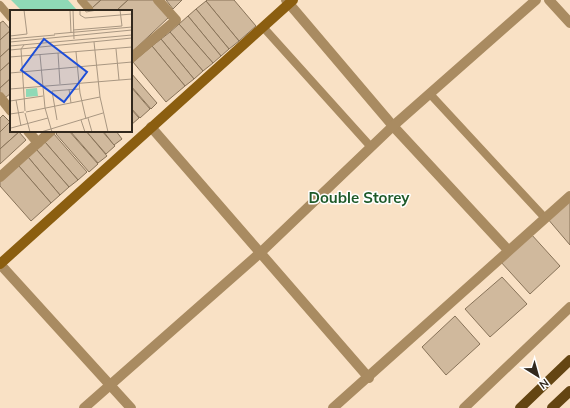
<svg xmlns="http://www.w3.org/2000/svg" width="570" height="408" font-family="Mulish,sans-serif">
  <rect width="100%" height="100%" fill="#f9e1c5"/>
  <polygon fill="#8fd9b6" points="11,0 68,0 76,9 74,11 22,11"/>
  <g fill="#d0b99d" stroke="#887359">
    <polygon points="84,0 101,0 92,8"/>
    <polygon points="101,0 128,0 116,11 95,11 92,8"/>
    <polygon points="128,0 153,0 169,17 132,52 131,11 116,11"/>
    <polygon points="166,0 182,0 173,9"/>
    <polygon points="207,0 234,0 256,26 239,41 206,1"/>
    <polygon points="206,1 239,41 229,49 196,9"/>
    <polygon points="196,9 229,49 221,56 188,16"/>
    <polygon points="188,16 221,56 213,63 179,24"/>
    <polygon points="3,21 11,30 0,40 0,23"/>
    <polygon points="179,24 213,63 203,71 170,32"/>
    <polygon points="11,30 11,47 0,57 0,40"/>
    <polygon points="170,32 203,71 194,79 161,39"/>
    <polygon points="161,39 194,79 185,86 152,46"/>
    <polygon points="152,46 185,86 166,102 133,62"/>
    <polygon points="11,47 11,61 0,71 0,57"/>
    <polygon points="11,61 11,78 0,88 0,71"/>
    <polygon points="131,73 157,103 151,109 131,86"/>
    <polygon points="11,78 11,93 5,98 0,93 0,88"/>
    <polygon points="131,87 150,109 140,118 131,108"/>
    <polygon points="131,109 139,118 131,125"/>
    <polygon points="3,115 10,122 0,132 0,118"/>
    <polygon points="10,122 11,131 19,132 0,149 0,132"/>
    <polygon points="59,131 69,131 98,164 89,172 56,134"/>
    <polygon points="70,131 86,131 107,156 98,163"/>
    <polygon points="86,131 102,131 115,146 106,154"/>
    <polygon points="103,131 116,131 122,139 114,145"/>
    <polygon points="19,132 26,140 0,164 0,149"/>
    <polygon points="54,134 87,172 78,180 45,142"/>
    <polygon points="45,142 78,180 69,187 36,149"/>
    <polygon points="36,149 69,187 60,195 28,157"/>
    <polygon points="28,157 60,195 51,203 18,165"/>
    <polygon points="18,165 51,203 31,221 0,186 0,181"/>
    <polygon points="570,198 570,245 547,218"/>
    <polygon points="531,234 560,266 530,294 500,261"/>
    <polygon points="502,277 527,304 490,337 465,309"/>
    <polygon points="455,316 480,344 446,375 422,347"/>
  </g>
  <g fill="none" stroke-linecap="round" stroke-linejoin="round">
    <g stroke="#a98b61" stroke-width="8">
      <polyline points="81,0 89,9 87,11"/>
      <polyline points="0,5 11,18"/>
      <polyline points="263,27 371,147"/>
      <polyline points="430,94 545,218"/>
    </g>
    <g stroke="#a98b61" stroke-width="10">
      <polyline points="286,0 393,126 508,250"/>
      <polyline points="549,0 570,23"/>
      <polyline points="131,58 176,20 158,0"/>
      <polyline points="0,97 11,111"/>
      <polyline points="151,127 369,378"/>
      <polyline points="28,131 38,143"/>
      <polyline points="0,177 51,131"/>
      <polyline points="0,264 131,408"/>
      <polyline points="84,408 260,253 393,126 536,0"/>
      <polyline points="333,408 570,196"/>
      <polyline points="464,408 570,307"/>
    </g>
    <polyline stroke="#8b5e10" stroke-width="10" points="0,264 293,0"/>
    <g stroke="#644512" stroke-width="10">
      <polyline points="520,408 570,360"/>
      <polyline points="552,408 570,391"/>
    </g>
  </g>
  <g text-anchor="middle" stroke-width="3" stroke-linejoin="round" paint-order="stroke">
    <g font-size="15" font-weight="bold" fill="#1e5a29" stroke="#fff">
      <text x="359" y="203">Double Storey</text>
    </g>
  </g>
  <g transform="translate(10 10)">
    <rect width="122" height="122" fill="#f9e1c5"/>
    <path d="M27 78 28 86 16 87V79Z" fill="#8fd9b6"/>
    <path fill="none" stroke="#a99782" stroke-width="1" d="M60 0 61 23M63 0 64 29M70 0V5L75 8 122 4M75 0 76 2 87 0M110 0 112 16M63 20 112 16M44 24 122 17M0 26 17 24 14 0M0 29 45 25M0 32 122 20M84 32 90 87 98 122M14 35 11 39 15 101M0 36 122 25M106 39 109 70M0 40 122 28M66 42 70 83 76 109M48 43 50 74M30 45 35 98 42 122M0 47 122 37M0 63 122 52M0 79 122 69M59 79 61 93M6 90 11 116M0 91 33 86M16 102 90 87M15 103 20 122M0 104 14 102M78 108 82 122M47 110 42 81 69 79M71 110 75 122M1 118 38 108M31 122 93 103"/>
    <path fill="#1d4ed8" fill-opacity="0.15" stroke="#1d4ed8" stroke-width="2" d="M34 29 77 62 54 92 11 60Z"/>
    <rect width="122" height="122" fill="none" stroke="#32291e" stroke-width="2"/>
  </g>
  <g transform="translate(538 376) rotate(143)" stroke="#ffffff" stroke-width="3" paint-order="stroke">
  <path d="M0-3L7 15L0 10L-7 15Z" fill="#32291e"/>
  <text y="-6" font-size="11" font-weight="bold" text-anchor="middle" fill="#32291e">N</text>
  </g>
</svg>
